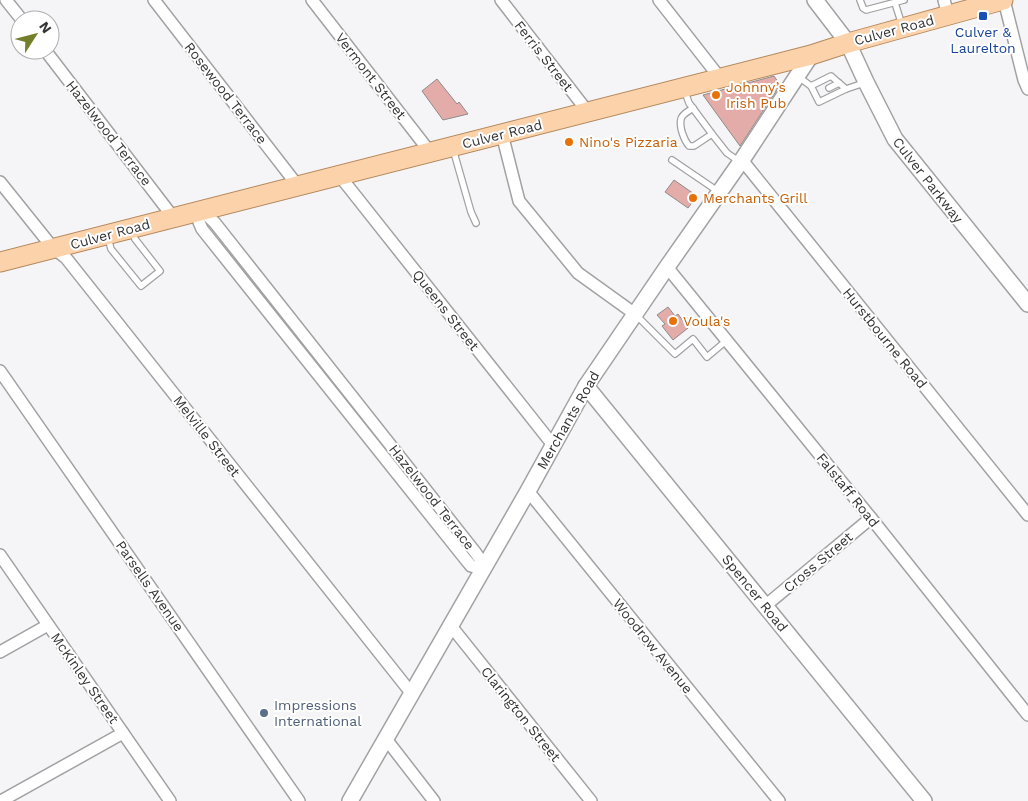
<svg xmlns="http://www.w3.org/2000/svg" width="1028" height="801" font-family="'Work Sans',sans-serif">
  <rect width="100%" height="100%" fill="#f5f5f7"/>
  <g fill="#e4aca8" stroke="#8d8b8b">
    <polygon points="774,76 780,85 740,146 703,95"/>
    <polygon points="437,79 457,104 459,102 468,114 443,120 422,91"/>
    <polygon points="674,180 697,196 688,208 665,192"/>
    <polygon points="668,307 675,316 678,314 688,328 673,340 662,326 665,324 657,315"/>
  </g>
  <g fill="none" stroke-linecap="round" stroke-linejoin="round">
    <g stroke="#a2a2a4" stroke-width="8">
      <g id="service">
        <polyline points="860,0 863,8 866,10 904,0"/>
        <polyline points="895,3 902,25"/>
        <polyline points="797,76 811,86 831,76 846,89 864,83"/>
        <polyline points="811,86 819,102 846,89"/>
        <polyline points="829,88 839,83"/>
        <polyline points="684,89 689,103 712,134 727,153 740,162"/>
        <path d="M693 108C689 111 682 114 681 119 679 127 684 140 689 146H694L712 134"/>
        <polyline points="453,149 471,212 476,223"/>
        <polyline points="672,160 719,192"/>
        <polyline points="108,238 111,249 141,286 160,271 135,239 132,231"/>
        <polyline points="636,315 675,354 693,339 707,357 726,341"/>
      </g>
    </g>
    <g stroke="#a2a2a4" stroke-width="14">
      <g id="minor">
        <polyline points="6,0 22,20"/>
        <polyline points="154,0 298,186"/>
        <polyline points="312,0 430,152"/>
        <polyline points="501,0 588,112"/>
        <polyline points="659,0 720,78"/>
        <polyline points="944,0 948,15"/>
        <polyline points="1004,0 1024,80 1028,89"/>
        <polyline points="45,50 173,217"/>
        <polyline points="502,134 519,201 578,273 635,314"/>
        <polyline points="742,160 1028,515"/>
        <polyline points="339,175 553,445"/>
        <polyline points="0,182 53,248 66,258 412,694"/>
        <polyline points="198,211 199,222 202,229 466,560 471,566 483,569"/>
        <polyline points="198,211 209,217 215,223 475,552 480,559 483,569"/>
        <polyline points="667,267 871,518 1028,715"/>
        <polyline points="0,371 299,801"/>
        <polyline points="528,491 779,801"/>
        <polyline points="0,555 170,801"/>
        <polyline points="765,606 871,518"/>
        <polyline points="451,626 591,801"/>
        <polyline points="0,652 48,625"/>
        <polyline points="386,739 434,801"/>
        <polyline points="1,801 123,733"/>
      </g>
    </g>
    <g stroke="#a2a2a4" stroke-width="18">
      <g id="tertiary">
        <polyline points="815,0 848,43 866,82 895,139 1028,304"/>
        <polyline points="586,386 924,801"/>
        <polyline points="350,801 528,491 586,386 667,267 742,160 811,55"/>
      </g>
    </g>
    <g stroke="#b4885c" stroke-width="21">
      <polyline id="primary" points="0,262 811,55 848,43 1003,0"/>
    </g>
    <use href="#service" stroke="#fff" stroke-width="5.5"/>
    <use href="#minor" stroke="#fff" stroke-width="11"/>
    <use href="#tertiary" stroke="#fff" stroke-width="15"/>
    <use href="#primary" stroke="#fbd2aa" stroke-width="19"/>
  </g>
  <rect fill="#1a4fb4" stroke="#fff" stroke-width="2" x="978" y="11" width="10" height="10" rx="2.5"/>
  <g fill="#e8710a" stroke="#fff" stroke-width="2">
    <circle cx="716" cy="95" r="5"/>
    <circle cx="569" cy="142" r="5"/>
    <circle cx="693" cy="198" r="5"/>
    <circle cx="673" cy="321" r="5"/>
  </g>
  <circle fill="#5c6f8a" stroke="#fff" stroke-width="2" cx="264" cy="713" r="5"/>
  <g text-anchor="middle" stroke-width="4" stroke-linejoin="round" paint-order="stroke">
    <g font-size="14" fill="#353536" stroke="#fff">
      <text transform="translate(894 30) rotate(-15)" y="5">Culver Road</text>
      <text transform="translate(544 56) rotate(52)" y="5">Ferris Street</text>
      <text transform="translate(371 76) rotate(52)" y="5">Vermont Street</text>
      <text transform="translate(226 93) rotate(52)" y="5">Rosewood Terrace</text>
      <text transform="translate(109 133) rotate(52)" y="5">Hazelwood Terrace</text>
      <text transform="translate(502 134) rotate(-14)" y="5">Culver Road</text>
      <text transform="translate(928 180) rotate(52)" y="5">Culver Parkway</text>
      <text transform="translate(110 234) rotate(-15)" y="5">Culver Road</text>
      <text transform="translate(446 310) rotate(52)" y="5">Queens Street</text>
      <text transform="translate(885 338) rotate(51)" y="5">Hurstbourne Road</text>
      <text transform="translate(568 420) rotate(-60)" y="5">Merchants Road</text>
      <text transform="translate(207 436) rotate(52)" y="5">Melville Street</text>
      <text transform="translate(848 490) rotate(51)" y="5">Falstaff Road</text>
      <text transform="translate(432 497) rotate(52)" y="5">Hazelwood Terrace</text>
      <text transform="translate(818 562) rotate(-40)" y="5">Cross Street</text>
      <text transform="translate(150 586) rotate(55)" y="5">Parsells Avenue</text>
      <text transform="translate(755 593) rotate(51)" y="5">Spencer Road</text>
      <text transform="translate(653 646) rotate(51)" y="5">Woodrow Avenue</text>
      <text transform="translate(85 678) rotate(55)" y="5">McKinley Street</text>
      <text transform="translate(521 714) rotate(51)" y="5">Clarington Street</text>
    </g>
    <g font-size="14" fill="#164399" stroke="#fff">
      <text x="983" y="37">Culver &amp;<tspan x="983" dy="16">Laurelton</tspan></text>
    </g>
    <g font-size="14" fill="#c56008" stroke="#fff" text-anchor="start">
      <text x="726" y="92">Johnny’s<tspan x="726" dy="16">Irish Pub</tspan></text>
      <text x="579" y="147">Nino's Pizzaria</text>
      <text x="703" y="203">Merchants Grill</text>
      <text x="683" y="326">Voula's</text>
    </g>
    <g font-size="14" fill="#4e5e75" stroke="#fff" text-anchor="start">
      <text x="274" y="710">Impressions<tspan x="274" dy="16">International</tspan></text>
    </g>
  </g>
  <g transform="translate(35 35) rotate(54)"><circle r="24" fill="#ffffff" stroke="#aeaeaf"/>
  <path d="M0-4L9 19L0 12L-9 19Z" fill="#757f2b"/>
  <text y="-8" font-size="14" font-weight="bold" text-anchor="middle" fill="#353536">N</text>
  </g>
</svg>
